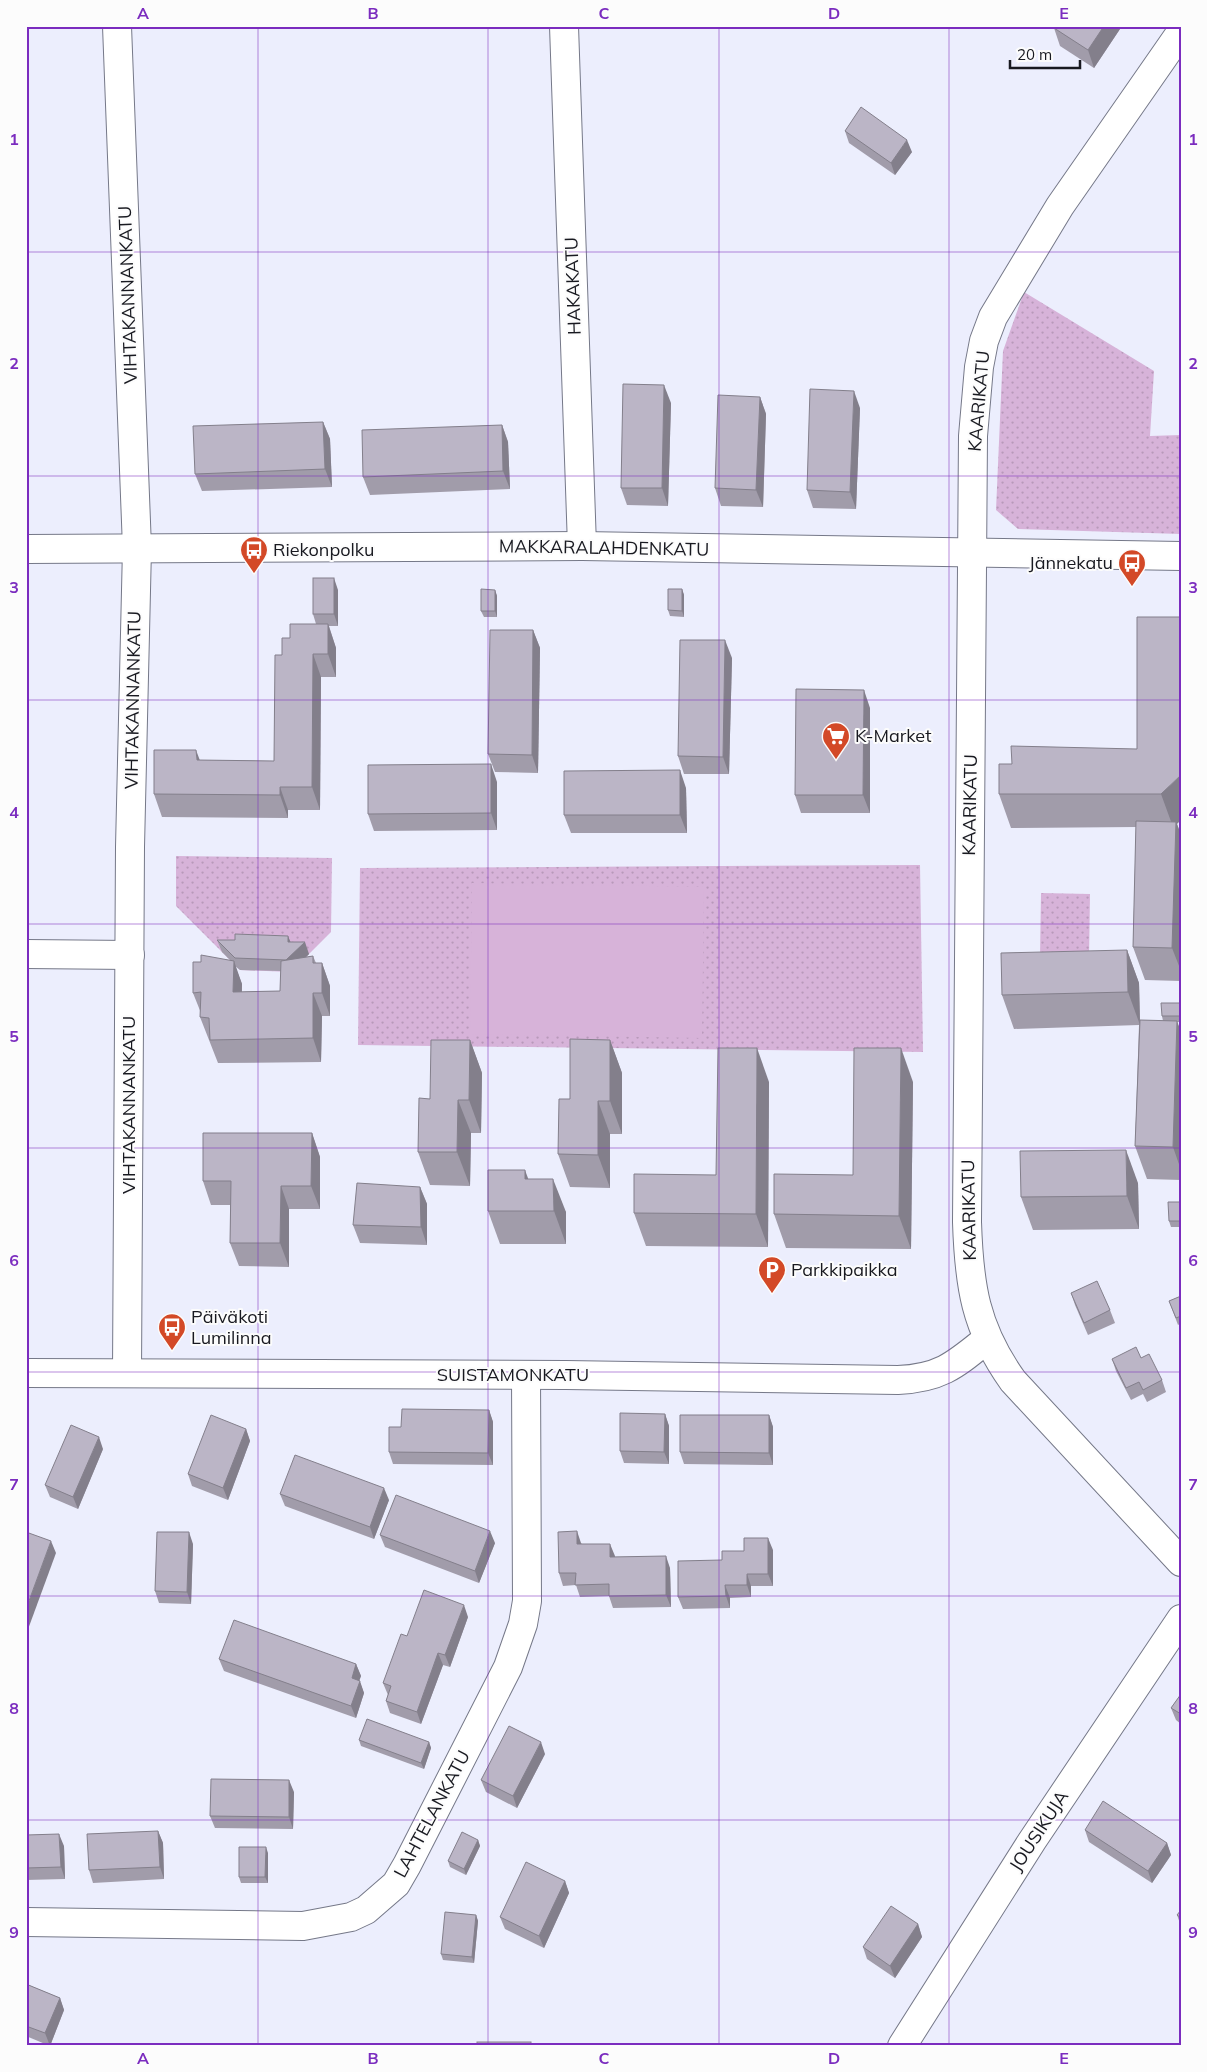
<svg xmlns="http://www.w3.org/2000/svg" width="1207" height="2072" font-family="Mulish,sans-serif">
  <defs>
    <pattern id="green-dots" width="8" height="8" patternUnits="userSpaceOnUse" patternTransform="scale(1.25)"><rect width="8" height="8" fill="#d7b3d9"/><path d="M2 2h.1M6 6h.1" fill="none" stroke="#b899ba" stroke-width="1.8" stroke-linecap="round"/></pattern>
  </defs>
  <rect width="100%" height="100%" fill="#eceefd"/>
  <g fill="url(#green-dots)">
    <polygon points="1024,292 1154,371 1150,436 1181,435 1181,534 1018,529 996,510 1003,351"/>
    <polygon points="176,856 332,858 331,932 291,972 240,970 176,906"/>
    <polygon points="920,865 923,1052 358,1045 360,868"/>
    <polygon points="1041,893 1090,894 1089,959 1040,958"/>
  </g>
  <polygon fill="#d7b3d9" points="472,883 704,887 702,1038 470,1034"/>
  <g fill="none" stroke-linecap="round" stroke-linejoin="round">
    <g stroke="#757888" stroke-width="30">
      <g id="minor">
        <polyline points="117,26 137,548 130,847 127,1373"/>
        <polyline points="564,26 582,546"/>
        <path d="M1181 32 1060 206 993 317 984 341 979 367 973 436 967 1222C969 1285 975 1328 1013 1381L1181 1562"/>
        <polyline points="26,549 582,546 1181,556"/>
        <polyline points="26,954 130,955"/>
        <path d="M26 1373 566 1375 898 1380C941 1378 955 1365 987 1339"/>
        <polyline points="26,1922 303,1926 351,1917 366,1910 396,1884 407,1865 508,1667 523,1624 527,1601 526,1375"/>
        <polyline points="902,2046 1032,1841 1181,1619"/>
      </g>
    </g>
    <use href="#minor" stroke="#fff" stroke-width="28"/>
  </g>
  <g fill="#a19caa" fill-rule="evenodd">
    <polygon points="1122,26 1094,68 1060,46 1054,28"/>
    <polygon points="845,131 912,152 895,175 849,143"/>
    <polygon points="760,397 766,414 763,507 721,506 715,488"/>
    <polygon points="671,403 668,506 627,505 621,488"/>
    <polygon points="860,408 856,509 813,508 807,490"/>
    <polygon points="323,422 330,439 332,487 202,491 195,474"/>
    <polygon points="502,425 508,442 510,489 370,495 363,477"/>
    <polygon points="682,589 684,595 684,617 670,616 668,610"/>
    <polygon points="338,590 338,626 329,626 336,648 336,677 321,677 320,810 288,810 288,818 162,817 154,794 200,760 274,761 282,655 290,638 316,624 313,614"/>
    <polygon points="495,590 497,596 497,617 484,617 481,611"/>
    <polygon points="1137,617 1177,824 1181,835 1181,981 1145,980 1133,947 1136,827 1011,828 999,794 1012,764 1137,749"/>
    <polygon points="533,630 540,648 538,773 495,772 488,754"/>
    <polygon points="732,658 729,774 684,774 678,756"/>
    <polygon points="870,708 870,813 801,813 795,795"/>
    <polygon points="497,782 497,830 374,831 368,814"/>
    <polygon points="686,788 687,833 571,833 564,815"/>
    <path d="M288 936 290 942 309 954 306 957 313 956 316 963H322L330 986V1016H322L321 1062 218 1063 200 1017 201 1013 193 993 230 960 222 952 217 940H235ZM235 966 240 970 281 971 280 991 242 992V984Z"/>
    <polygon points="1127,950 1139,983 1140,1020 1163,1021 1162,1016 1180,1003 1181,1004 1181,1022 1177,1022 1181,1032 1181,1180 1147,1179 1135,1146 1139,1025 1014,1029 1002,995"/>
    <polygon points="470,1040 482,1073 481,1133 471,1133 470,1186 430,1185 418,1152 430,1099"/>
    <polygon points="610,1040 622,1073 622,1134 610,1134 610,1188 570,1187 558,1154 570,1099"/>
    <polygon points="769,1082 768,1247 646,1246 634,1213 716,1175"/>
    <polygon points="913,1082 911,1249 786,1248 774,1214 853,1175"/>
    <polygon points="312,1133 320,1157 320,1209 289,1209 289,1267 239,1266 230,1243 230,1205 211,1205 203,1181"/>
    <polygon points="528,1179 566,1212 566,1244 500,1244 488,1211"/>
    <polygon points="1138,1183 1139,1229 1033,1230 1021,1197"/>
    <polygon points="420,1187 427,1204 427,1245 360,1243 353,1225"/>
    <polygon points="1181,1202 1181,1227 1171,1227 1169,1221"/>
    <polygon points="1071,1293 1110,1310 1115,1323 1088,1335 1075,1305"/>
    <polygon points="1181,1296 1181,1323 1178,1325 1169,1301"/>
    <polygon points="1141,1358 1162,1380 1166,1392 1147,1402 1143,1394 1131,1400 1116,1371 1112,1359"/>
    <polygon points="489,1410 493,1422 493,1465 393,1464 389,1452 401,1427"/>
    <polygon points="665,1414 669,1426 669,1464 624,1463 620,1451"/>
    <polygon points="769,1415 773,1427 773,1465 684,1464 680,1452"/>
    <polygon points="246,1429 250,1441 228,1500 192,1486 188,1474"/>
    <polygon points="103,1449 78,1509 50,1497 45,1485"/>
    <polygon points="280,1494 389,1500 374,1539 285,1506"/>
    <polygon points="380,1535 495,1543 479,1583 385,1547"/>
    <polygon points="581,1543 582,1544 615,1557 670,1568 671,1607 613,1608 609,1596 580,1597 576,1585 563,1586 559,1573"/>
    <polygon points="193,1544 191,1604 159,1603 155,1591"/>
    <polygon points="773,1550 773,1586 751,1586 751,1597 730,1598 730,1608 683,1609 678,1597 722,1560"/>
    <polygon points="468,1617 450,1667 443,1665 421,1724 390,1713 386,1701 388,1695 383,1683 407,1636"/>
    <polygon points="219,1659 356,1664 361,1676 359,1680 364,1693 356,1718 224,1671"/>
    <polygon points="1181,1694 1181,1724 1176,1720 1171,1708"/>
    <polygon points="359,1740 429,1742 431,1748 424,1769 361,1746"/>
    <polygon points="545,1754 517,1808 486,1792 481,1780"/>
    <polygon points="294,1792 293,1829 215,1828 210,1816"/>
    <polygon points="1085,1830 1167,1843 1171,1855 1152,1883 1089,1842"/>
    <polygon points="158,1831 163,1843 164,1879 93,1883 89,1870"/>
    <polygon points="26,1835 64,1846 65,1879 26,1880"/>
    <polygon points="478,1840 480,1846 466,1875 450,1867 448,1861"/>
    <polygon points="268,1853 268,1883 241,1883 239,1877"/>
    <polygon points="565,1881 569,1893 544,1948 505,1929 500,1917"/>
    <polygon points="1181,1910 1181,1926 1177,1915"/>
    <polygon points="476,1915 478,1921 474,1963 443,1960 441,1954"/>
    <polygon points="918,1924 922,1937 895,1978 867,1959 863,1947"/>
    <polygon points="26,1984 60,1998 64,2010 50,2046 26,2036"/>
  </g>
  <g fill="#837f8b">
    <polygon points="1104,26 1122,26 1094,68 1088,50"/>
    <polygon points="907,140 912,152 895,175 891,163"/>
    <polygon points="664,385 671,403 668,506 662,488"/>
    <polygon points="854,391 860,408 856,509 850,492"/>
    <polygon points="760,397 766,414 763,507 756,490"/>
    <polygon points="323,422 330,439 332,487 325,469"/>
    <polygon points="502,425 508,442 510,489 503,471"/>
    <polygon points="334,578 338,590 338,626 334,614"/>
    <polygon points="682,589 684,595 684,617 682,611"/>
    <polygon points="495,590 497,596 497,617 495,611"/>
    <polygon points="328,624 336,648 336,677 328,654"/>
    <polygon points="533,630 540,648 538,773 532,755"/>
    <polygon points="725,640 732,658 729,774 723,757"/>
    <polygon points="313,654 321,677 320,810 312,787"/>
    <polygon points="864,690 870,708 870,813 863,795"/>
    <polygon points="196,750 205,774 197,760"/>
    <polygon points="491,764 497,782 497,830 491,813"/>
    <polygon points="680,770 686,788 687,833 680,815"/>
    <polygon points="1181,775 1181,820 1177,824 1181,835 1181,971 1172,948 1173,827 1161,794"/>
    <polygon points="280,787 288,810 288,818 280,795"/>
    <polygon points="288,936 293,948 305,942 309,954 291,972 286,960 288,942"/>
    <polygon points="1127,950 1139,983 1140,1025 1128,992"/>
    <polygon points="234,961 242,984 241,1015 233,992"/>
    <polygon points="322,963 330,986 330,1016 322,993"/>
    <polygon points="313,993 322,1016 321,1062 313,1038"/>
    <polygon points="1177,1021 1181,1032 1181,1170 1173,1147"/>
    <polygon points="470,1040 482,1073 481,1133 469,1100"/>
    <polygon points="610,1040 622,1073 622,1134 610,1101"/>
    <polygon points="757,1048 769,1082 768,1247 756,1214"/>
    <polygon points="901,1048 913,1082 911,1249 899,1216"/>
    <polygon points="458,1100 471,1133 470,1186 457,1152"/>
    <polygon points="598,1101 610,1134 610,1188 598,1155"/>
    <polygon points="312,1133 320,1157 320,1209 311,1186"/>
    <polygon points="1126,1150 1138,1183 1139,1229 1127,1196"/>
    <polygon points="525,1170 537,1203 525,1179"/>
    <polygon points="553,1179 566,1212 566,1244 554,1211"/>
    <polygon points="281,1186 289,1209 289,1267 280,1243"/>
    <polygon points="420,1187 427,1204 427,1245 421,1227"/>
    <polygon points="489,1410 493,1422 493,1465 488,1453"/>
    <polygon points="665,1414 669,1426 669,1464 664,1452"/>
    <polygon points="769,1415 773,1427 773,1465 769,1453"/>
    <polygon points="246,1429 250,1441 228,1500 223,1488"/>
    <polygon points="99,1437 103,1449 78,1509 73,1497"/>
    <polygon points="384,1488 389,1500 374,1539 370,1527"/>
    <polygon points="490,1531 495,1543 479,1583 475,1571"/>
    <polygon points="577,1531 581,1543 582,1557 577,1544"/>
    <polygon points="189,1532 193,1544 191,1604 187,1592"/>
    <polygon points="768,1538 773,1550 773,1586 768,1574"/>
    <polygon points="51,1541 56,1553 27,1632 26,1609"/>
    <polygon points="610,1544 615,1556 615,1569 610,1557"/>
    <polygon points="666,1556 670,1568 671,1607 666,1595"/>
    <polygon points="747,1574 751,1586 751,1597 747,1585"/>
    <polygon points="725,1585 730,1598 730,1608 726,1596"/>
    <polygon points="464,1605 468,1617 450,1667 445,1655"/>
    <polygon points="438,1653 443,1665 421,1724 417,1712"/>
    <polygon points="356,1664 361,1676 356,1690 352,1678"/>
    <polygon points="360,1681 364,1693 356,1718 351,1706"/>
    <polygon points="429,1742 431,1748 424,1769 421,1763"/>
    <polygon points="541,1742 545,1754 517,1808 513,1796"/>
    <polygon points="289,1780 294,1792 293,1829 289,1817"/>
    <polygon points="158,1831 163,1843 164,1879 160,1867"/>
    <polygon points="59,1834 64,1846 65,1879 61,1867"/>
    <polygon points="478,1840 480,1846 466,1875 464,1869"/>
    <polygon points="1167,1843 1171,1855 1152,1883 1148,1871"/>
    <polygon points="266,1847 268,1853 268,1883 265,1877"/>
    <polygon points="565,1881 569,1893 544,1948 539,1936"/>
    <polygon points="476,1915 478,1921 474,1963 472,1957"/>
    <polygon points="918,1924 922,1937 895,1978 890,1966"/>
    <polygon points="60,1998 64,2010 50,2046 45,2033"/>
  </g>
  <g fill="#bbb5c6" stroke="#837f8b">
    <polygon points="1055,26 1104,26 1088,50 1054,28"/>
    <polygon points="861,107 907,140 891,163 845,131"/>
    <polygon points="623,384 664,385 662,488 621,488"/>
    <polygon points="810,389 854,391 850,492 807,490"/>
    <polygon points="718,395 760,397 756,490 715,488"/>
    <polygon points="323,422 325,469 195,474 193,426"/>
    <polygon points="502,425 503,471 363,477 362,430"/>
    <rect x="313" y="578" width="21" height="36"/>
    <polygon points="481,589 495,590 495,611 481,611"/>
    <polygon points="668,589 682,589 682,611 668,610"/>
    <polygon points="1137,617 1181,617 1181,775 1161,794 999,794 999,764 1012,764 1011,746 1137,749"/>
    <polygon points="290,624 328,624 328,654 313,654 312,787 280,787 280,795 154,794 154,750 196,750 197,760 274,761 275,655 282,655 282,638 290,638"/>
    <polygon points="490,630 533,630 532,755 488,754"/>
    <polygon points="680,640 725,640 723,757 678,756"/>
    <polygon points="796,689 864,690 863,795 795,795"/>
    <polygon points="491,764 491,813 368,814 368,765"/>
    <polygon points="680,770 680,815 564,815 564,771"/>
    <polygon points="1136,821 1176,822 1172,948 1133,947"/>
    <polygon points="235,934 288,936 288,942 305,942 286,960 235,958 217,940 235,940"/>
    <polygon points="1127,950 1128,992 1002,995 1001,953"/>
    <polygon points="201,955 234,961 233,992 280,991 281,961 313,956 313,963 322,963 322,993 313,993 313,1038 210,1040 209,1018 200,1017 201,992 193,993 193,962 201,962"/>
    <polygon points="1161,1003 1180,1003 1180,1016 1162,1016"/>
    <polygon points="1140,1020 1177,1021 1173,1147 1135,1146"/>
    <polygon points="570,1039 610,1040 610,1101 598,1101 598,1155 558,1154 559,1099 570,1099"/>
    <polygon points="431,1040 470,1040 469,1100 458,1100 457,1152 418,1152 419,1098 430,1099"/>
    <polygon points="718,1048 757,1048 756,1214 634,1213 634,1174 716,1175"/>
    <polygon points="854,1048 901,1048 899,1216 774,1214 774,1174 853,1175"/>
    <polygon points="203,1133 312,1133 311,1186 281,1186 280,1243 230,1243 231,1181 203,1181"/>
    <polygon points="1126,1150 1127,1196 1021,1197 1020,1151"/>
    <polygon points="488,1170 525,1170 525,1179 553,1179 554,1211 488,1211"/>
    <polygon points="357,1183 420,1187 421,1227 353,1225"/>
    <polygon points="1168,1202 1181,1202 1181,1221 1169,1221"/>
    <polygon points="1097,1281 1110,1310 1084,1323 1071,1293"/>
    <polygon points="1181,1296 1181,1316 1176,1318 1169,1301"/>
    <polygon points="1136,1347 1141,1358 1149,1354 1162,1380 1143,1390 1139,1382 1126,1388 1112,1359"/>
    <polygon points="402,1409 489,1410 488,1453 389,1452 389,1427 401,1427"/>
    <polygon points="620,1413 665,1414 664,1452 620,1451"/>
    <polygon points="211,1415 246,1429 223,1488 188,1474"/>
    <polygon points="680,1415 769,1415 769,1453 680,1452"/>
    <polygon points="71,1425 99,1437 73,1497 45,1485"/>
    <polygon points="295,1455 384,1488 370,1527 280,1494"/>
    <polygon points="396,1495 490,1531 475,1571 380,1535"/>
    <polygon points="577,1531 577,1544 610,1544 610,1557 666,1556 666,1595 609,1596 609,1584 575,1585 576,1573 559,1573 558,1532"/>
    <polygon points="26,1532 51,1541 26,1609"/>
    <polygon points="157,1532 189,1532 187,1592 155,1591"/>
    <polygon points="744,1538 768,1538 768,1574 747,1574 747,1585 725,1585 726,1596 678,1597 678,1561 722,1560 722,1551 744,1551"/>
    <polygon points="424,1590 464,1605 445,1655 438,1653 417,1712 386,1701 391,1686 383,1683 401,1634 407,1636"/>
    <polygon points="234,1620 356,1664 352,1678 360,1681 351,1706 219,1659"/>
    <polygon points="1181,1694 1181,1714 1171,1708"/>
    <polygon points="367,1719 429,1742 421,1763 359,1740"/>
    <polygon points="509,1726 541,1742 513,1796 481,1780"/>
    <polygon points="211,1779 289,1780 289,1817 210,1816"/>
    <polygon points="1103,1801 1167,1843 1148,1871 1085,1830"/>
    <polygon points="158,1831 160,1867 89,1870 87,1834"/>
    <polygon points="462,1832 478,1840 464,1869 448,1861"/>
    <polygon points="59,1834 61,1867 26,1868 26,1835"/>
    <polygon points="239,1847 266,1847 265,1877 239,1877"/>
    <polygon points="526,1862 565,1881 539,1936 500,1917"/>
    <polygon points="891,1906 918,1924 890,1966 863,1947"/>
    <polygon points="1181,1910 1181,1918 1177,1915"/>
    <polygon points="445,1912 476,1915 472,1957 441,1954"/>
    <polygon points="26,1984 60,1998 45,2033 26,2026"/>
    <rect x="477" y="2042" width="54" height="4"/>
  </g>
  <path fill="none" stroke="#7b2cbf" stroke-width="1" stroke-opacity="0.55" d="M258 26V2046M488 26V2046M719 26V2046M949 26V2046M26 252H1181M26 476H1181M26 700H1181M26 924H1181M26 1148H1181M26 1372H1181M26 1596H1181M26 1820H1181"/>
  <defs>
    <g id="bus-pin" transform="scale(1.4375)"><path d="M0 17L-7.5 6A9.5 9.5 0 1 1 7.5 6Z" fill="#d34927" stroke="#fcfcfc"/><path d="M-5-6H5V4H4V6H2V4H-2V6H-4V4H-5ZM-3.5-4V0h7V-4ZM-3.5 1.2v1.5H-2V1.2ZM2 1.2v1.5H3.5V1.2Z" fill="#fff"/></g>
    <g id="supermarket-pin" transform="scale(1.4375)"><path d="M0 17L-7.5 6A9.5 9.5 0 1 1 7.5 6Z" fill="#d34927" stroke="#fcfcfc"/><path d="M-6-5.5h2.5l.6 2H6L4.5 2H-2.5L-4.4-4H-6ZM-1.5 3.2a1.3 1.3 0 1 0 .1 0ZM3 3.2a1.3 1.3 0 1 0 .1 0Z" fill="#fff"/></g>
    <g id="parking-pin" transform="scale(1.4375)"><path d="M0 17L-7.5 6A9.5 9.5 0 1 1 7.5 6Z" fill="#d34927" stroke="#fcfcfc"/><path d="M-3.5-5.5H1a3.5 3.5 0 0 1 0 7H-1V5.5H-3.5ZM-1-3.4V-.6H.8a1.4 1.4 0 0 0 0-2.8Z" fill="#fff"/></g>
  </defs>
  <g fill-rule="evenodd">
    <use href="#bus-pin" x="254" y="550"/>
    <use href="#bus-pin" x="1132" y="563"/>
    <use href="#supermarket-pin" x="836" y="736"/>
    <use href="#parking-pin" x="772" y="1270"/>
    <use href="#bus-pin" x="172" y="1327"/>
  </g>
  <g text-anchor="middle" stroke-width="4" stroke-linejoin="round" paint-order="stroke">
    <g font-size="18" fill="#181920" stroke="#fcfcfc">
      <text transform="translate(573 286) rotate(-92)" y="6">HAKAKATU</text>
      <text transform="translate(128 295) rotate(-92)" y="6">VIHTAKANNANKATU</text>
      <text transform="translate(979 401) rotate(-85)" y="6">KAARIKATU</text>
      <text transform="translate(604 548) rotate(1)" y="6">MAKKARALAHDENKATU</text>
      <text transform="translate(133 700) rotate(-89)" y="6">VIHTAKANNANKATU</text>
      <text transform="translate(970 805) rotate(-89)" y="6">KAARIKATU</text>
      <text transform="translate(129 1105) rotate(-90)" y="6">VIHTAKANNANKATU</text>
      <text transform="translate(969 1210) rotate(-91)" y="6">KAARIKATU</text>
      <text x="513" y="1381">SUISTAMONKATU</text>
      <text transform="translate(432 1814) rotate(-62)" y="6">LAHTELANKATU</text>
      <text transform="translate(1039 1831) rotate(-57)" y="6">JOUSIKUJA</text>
    </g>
    <g font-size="18" fill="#181920" stroke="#fcfcfc" text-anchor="start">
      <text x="273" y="556">Riekonpolku</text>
      <text x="1113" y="569" text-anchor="end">Jännekatu</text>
      <text x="855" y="742">K-Market</text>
      <text x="791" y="1276">Parkkipaikka</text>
      <text x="191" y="1323">Päiväkoti<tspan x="191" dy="21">Lumilinna</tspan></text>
    </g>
  </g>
  <rect width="1207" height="2072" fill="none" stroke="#fcfcfc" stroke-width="55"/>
  <path d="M1010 60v8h70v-8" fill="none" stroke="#181920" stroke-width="2.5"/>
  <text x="1017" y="60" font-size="15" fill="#181920" stroke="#fcfcfc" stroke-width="4" paint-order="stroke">20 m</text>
  <rect x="28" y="28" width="1152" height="2016" fill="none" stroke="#7b2cbf" stroke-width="2"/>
  <g font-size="16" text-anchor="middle" font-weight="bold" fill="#7b2cbf">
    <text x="143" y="19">A</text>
    <text x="373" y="19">B</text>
    <text x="604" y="19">C</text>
    <text x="834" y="19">D</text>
    <text x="1064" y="19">E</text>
    <text x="14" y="145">1</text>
    <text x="1193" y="145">1</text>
    <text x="14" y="369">2</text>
    <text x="1193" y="369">2</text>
    <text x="14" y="593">3</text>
    <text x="1193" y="593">3</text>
    <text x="14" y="818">4</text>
    <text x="1193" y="818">4</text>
    <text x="14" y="1042">5</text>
    <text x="1193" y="1042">5</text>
    <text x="14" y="1266">6</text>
    <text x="1193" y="1266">6</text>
    <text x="14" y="1490">7</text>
    <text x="1193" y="1490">7</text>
    <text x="14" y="1714">8</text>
    <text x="1193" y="1714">8</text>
    <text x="14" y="1938">9</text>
    <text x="1193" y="1938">9</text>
    <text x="143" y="2064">A</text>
    <text x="373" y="2064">B</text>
    <text x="604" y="2064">C</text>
    <text x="834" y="2064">D</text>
    <text x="1064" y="2064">E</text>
  </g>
</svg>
